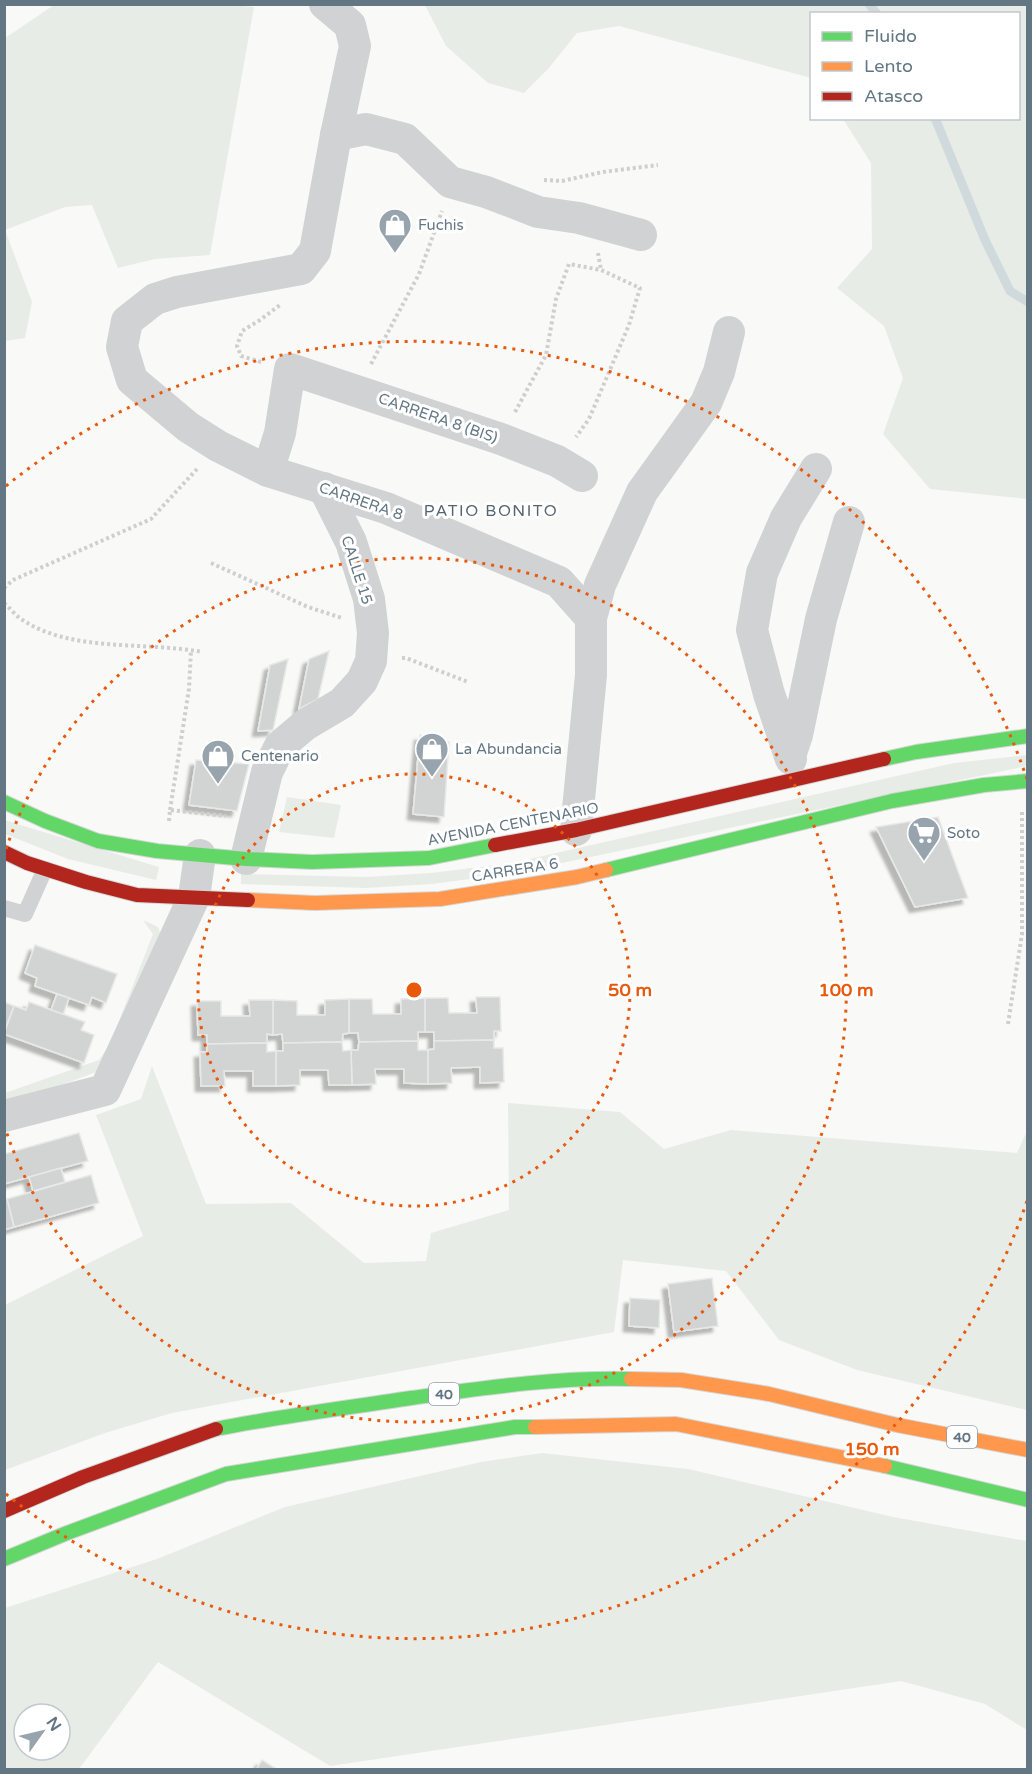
<svg xmlns="http://www.w3.org/2000/svg" width="1032" height="1774" font-family="'Varela Round',sans-serif">
  <defs>
    <filter id="shadow"><feDropShadow dx="-5.5" dy="5.5" stdDeviation="1.5" flood-color="#0004"/></filter>
  </defs>
  <rect width="100%" height="100%" fill="#f9f9f8"/>
  <g fill="#e8ece6" fill-rule="evenodd">
    <polygon points="221,4 254,7 210,255 155,259 118,268 92,205 65,207 5,230 32,302 25,338 5,341 5,38 54,5"/>
    <polygon points="425,5 1027,5 1027,499 930,489 883,434 903,378 884,326 837,288 872,249 871,163 843,119 1018,118 1018,14 812,14 811,78 619,26 577,33 548,69 524,93 488,83 446,46"/>
    <polygon points="1027,755 1027,766 514,873 432,884 366,888 241,884 241,874 366,877 431,873 512,863 954,763"/>
    <polygon points="287,797 341,805 334,838 279,832"/>
    <polygon points="4,820 159,867 156,880 68,859 5,834"/>
    <polygon points="143,920 158,927 162,938 99,1071 5,1106 5,1093 99,1060 110,1044 153,934"/>
    <polygon points="152,1066 206,1204 291,1203 364,1263 426,1261 431,1233 509,1210 508,1103 620,1112 664,1149 731,1130 1017,1153 1027,1131 1027,1410 857,1370 779,1340 726,1271 623,1260 614,1332 172,1413 105,1433 5,1470 5,1305 143,1236 96,1115 141,1099"/>
    <path d="M542 1453 688 1469 893 1517 1027 1541V1730L985 1704 901 1681 330 1766 158 1662 79 1769H5V1608L157 1559 285 1507 481 1462ZM24 1714H60V1750H24Z"/>
  </g>
  <g fill="none" stroke-linecap="round" stroke-linejoin="round">
    <g stroke="#d0d9db" stroke-width="9">
      <polyline points="869,4 877,14"/>
      <polyline points="935,118 985,240 1010,291 1028,302"/>
    </g>
  </g>
  <g fill="#d2d4d4" stroke="#e8e8e8" stroke-width="1.5" filter="url(#shadow)">
    <polygon points="329,651 318,699 299,709 309,659"/>
    <polygon points="288,659 273,730 258,731 270,665"/>
    <polygon points="420,735 449,742 444,817 413,814"/>
    <polygon points="196,760 249,764 237,811 189,805"/>
    <polygon points="938,817 968,898 915,907 876,827"/>
    <polygon points="35,945 117,974 106,1003 92,997 89,1005 35,986 37,978 25,973"/>
    <polygon points="57,994 69,998 63,1015 51,1010"/>
    <polygon points="476,997 500,997 501,1031 494,1031 494,1040 434,1041 434,1032 425,1032 425,998 448,998 449,1013 477,1013"/>
    <polygon points="425,998 425,1032 418,1032 418,1041 359,1042 358,1033 349,1033 349,999 372,999 373,1014 401,1014 401,999"/>
    <polygon points="349,999 349,1033 343,1034 342,1042 283,1043 282,1034 273,1035 273,1000 297,1001 297,1015 325,1015 325,1000"/>
    <polygon points="249,1000 273,1000 273,1035 267,1034 267,1043 207,1044 207,1035 198,1035 197,1001 221,1001 221,1016 250,1016"/>
    <polygon points="4,1002 14,1006 4,1032"/>
    <polygon points="29,1002 85,1022 81,1030 94,1035 84,1063 4,1034 14,1006 26,1010"/>
    <polygon points="494,1040 494,1048 503,1048 504,1082 480,1083 480,1067 451,1068 452,1083 428,1084 428,1050 434,1049 434,1041"/>
    <polygon points="418,1041 418,1050 428,1050 428,1084 404,1083 404,1069 375,1069 376,1084 352,1085 351,1050 358,1050 359,1042"/>
    <polygon points="342,1042 343,1051 351,1050 352,1085 329,1085 328,1070 300,1070 300,1085 276,1086 276,1051 283,1051 283,1043"/>
    <polygon points="267,1043 267,1052 276,1051 276,1086 253,1086 253,1071 224,1071 225,1086 201,1086 200,1052 207,1052 207,1044"/>
    <polygon points="79,1133 88,1161 4,1184 4,1154"/>
    <polygon points="61,1168 65,1182 33,1191 29,1177"/>
    <polygon points="91,1175 99,1203 14,1227 7,1199"/>
    <polygon points="4,1199 7,1199 14,1227 4,1230"/>
    <polygon points="712,1278 718,1326 674,1332 668,1284"/>
    <polygon points="630,1298 660,1300 659,1328 629,1326"/>
    <polygon points="262,1760 278,1770 256,1770"/>
  </g>
  <g fill="none" stroke-linecap="round" stroke-linejoin="round">
    <g stroke="#d5d7d7" stroke-width="16">
      <g id="fast">
        <polyline points="884,759 916,752 1028,736"/>
        <polyline points="4,802 45,821 98,841 157,851 246,859 312,862 429,858 495,845"/>
        <polyline points="606,870 892,801 984,785 1028,781"/>
        <path d="M216 1429C281 1416 346 1408 411 1398 484 1388 556 1377 631 1379"/>
        <polyline points="885,1466 1028,1500"/>
        <polyline points="4,1559 67,1533 226,1474 515,1427 535,1427"/>
      </g>
    </g>
    <g stroke="#d5d7d7" stroke-width="16">
      <g id="slow">
        <polyline points="248,900 315,903 440,899 577,877 606,870"/>
        <polyline points="631,1379 681,1380 769,1394 897,1425 1028,1450"/>
        <polyline points="535,1427 676,1424 885,1466"/>
      </g>
    </g>
    <g stroke="#d5d7d7" stroke-width="16">
      <g id="jam">
        <polyline points="495,845 576,830 884,759"/>
        <polyline points="4,852 27,863 86,882 137,895 248,900"/>
        <polyline points="4,1511 83,1477 216,1429"/>
      </g>
    </g>
    <g stroke="#cecfd0" stroke-width="4" stroke-dasharray="3 3" stroke-linecap="butt">
      <polyline points="544,180 562,181 603,172 658,165"/>
      <polyline points="598,253 601,270"/>
      <polyline points="261,362 241,356 237,346 242,331 260,320 280,305"/>
      <polyline points="371,364 419,274 442,211"/>
      <polyline points="515,412 546,355 556,299 569,264 601,270 640,288 629,325 589,419 576,437"/>
      <polyline points="211,563 308,607 342,618"/>
      <polyline points="4,588 13,580 151,519 197,469"/>
      <path d="M4 603C10 608 15 615 21 619 71 653 144 641 202 652"/>
      <polyline points="402,658 406,658 468,682"/>
      <polyline points="170,810 189,689 191,650"/>
      <polyline points="169,821 170,810 226,816"/>
      <polyline points="1008,1024 1022,934 1022,812"/>
    </g>
    <polyline stroke="#d1d2d3" stroke-width="16" points="4,908 25,914 45,869"/>
    <g stroke="#d1d2d3" stroke-width="32">
      <polyline points="325,4 350,25 355,46 336,135 315,251 301,269 177,292 155,299 127,321 122,347 132,380 188,427 218,446 268,471 386,508 559,582 591,618"/>
      <polyline points="336,135 366,129 405,139 450,182 486,192 538,212 579,218 641,235"/>
      <polyline points="268,471 280,433 290,369 501,439 557,461 582,476"/>
      <polyline points="790,756 769,694 752,630 762,573 786,518 816,469"/>
      <polyline points="791,759 790,756 797,735 821,619 849,522"/>
      <polyline points="576,830 591,675 591,618 600,585 642,492 706,403 719,372 729,332"/>
      <polyline points="246,859 267,772 280,746 305,725 342,703 362,681 371,661 373,633 369,599 351,542 324,488"/>
      <polyline points="4,1116 105,1090 194,897 200,855"/>
    </g>
    <use href="#fast" stroke="#63d668" stroke-width="14"/>
    <use href="#slow" stroke="#ff974d" stroke-width="14"/>
    <use href="#jam" stroke="#b3261e" stroke-width="14"/>
  </g>
  <g fill="none" stroke="#e8590c" stroke-width="3" stroke-dasharray="3 6">
    <circle cx="414" cy="990" r="216"/>
    <path d="M6 849A432 432 0 1 1 6 1131"/>
    <path d="M1027 1201A648 648 0 0 1 6 1494M6 486A648 648 0 0 1 1027 779"/>
  </g>
  <defs>
    <g id="shop-pin" transform="scale(1.725)"><path d="M0 17L-7.5 6A9.5 9.5 0 1 1 7.5 6Z" fill="#98a4ad" stroke="#fff"/><path d="M-5-2.5h2.3a2.7 3.5 0 0 1 5.4 0H5L5.5 6h-11ZM-1.5-2.5h3a1.5 2.3 0 0 0-3 0Z" fill="#fff"/></g>
    <g id="supermarket-pin" transform="scale(1.725)"><path d="M0 17L-7.5 6A9.5 9.5 0 1 1 7.5 6Z" fill="#98a4ad" stroke="#fff"/><path d="M-6-5.5h2.5l.6 2H6L4.5 2H-2.5L-4.4-4H-6ZM-1.5 3.2a1.3 1.3 0 1 0 .1 0ZM3 3.2a1.3 1.3 0 1 0 .1 0Z" fill="#fff"/></g>
  </defs>
  <g fill-rule="evenodd">
    <use href="#shop-pin" x="395" y="225"/>
    <use href="#shop-pin" x="432" y="749"/>
    <use href="#shop-pin" x="218" y="756"/>
    <use href="#supermarket-pin" x="924" y="833"/>
  </g>
  <g text-anchor="middle" stroke-width="6" stroke-linejoin="round" paint-order="stroke">
    <g fill="#fff" stroke="#929fa9" stroke-width="1.5">
      <rect x="429" y="1383" width="30" height="22" rx="4.5"/>
      <rect x="947" y="1426" width="30" height="22" rx="4.5"/>
    </g>
    <g font-size="14" font-weight="bold" fill="#637684">
      <text x="444" y="1399">40</text>
      <text x="962" y="1442">40</text>
    </g>
    <g font-size="15" fill="#637684" stroke="#fff" text-anchor="start">
      <text x="418" y="230">Fuchis</text>
      <text x="455" y="754">La Abundancia</text>
      <text x="241" y="761">Centenario</text>
      <text x="947" y="838">Soto</text>
    </g>
    <g font-size="15" fill="#637684" stroke="#fff">
      <text transform="translate(438 418) rotate(19)" y="5">CARRERA 8 (BIS)</text>
      <text transform="translate(361 501) rotate(19)" y="5">CARRERA 8</text>
      <text transform="translate(357 570) rotate(72)" y="5">CALLE 15</text>
      <text transform="translate(513 824) rotate(-11)" y="5">AVENIDA CENTENARIO</text>
      <text transform="translate(515 870) rotate(-9)" y="5">CARRERA 6</text>
    </g>
    <g font-size="16" letter-spacing="1.5" fill="#55646f" stroke="#fff">
      <text x="491" y="516">PATIO BONITO</text>
    </g>
  </g>
  <circle cx="414" cy="990" r="9" fill="#e8590c" stroke="#fff" stroke-width="3"/>
  <g font-size="18" text-anchor="middle" font-weight="bold" fill="#e8590c" stroke="#fff" stroke-width="6" stroke-linejoin="round" paint-order="stroke">
    <text x="630" y="996">50 m</text>
    <text x="846" y="996">100 m</text>
    <text x="872" y="1455">150 m</text>
  </g>
  <rect width="1032" height="1774" fill="none" stroke="#637684" stroke-width="12"/>
  <rect x="810" y="12" width="210" height="108" fill="#ffffff" stroke="#c1c8ce" stroke-width="1.5"/>
  <rect x="822" y="32" width="30" height="9" fill="#63d668" stroke="#c1c8ce" stroke-width="1.5"/>
  <text x="864" y="42" font-size="18" fill="#637684">Fluido</text>
  <rect x="822" y="62" width="30" height="9" fill="#ff974d" stroke="#c1c8ce" stroke-width="1.5"/>
  <text x="864" y="72" font-size="18" fill="#637684">Lento</text>
  <rect x="822" y="92" width="30" height="9" fill="#b3261e" stroke="#c1c8ce" stroke-width="1.5"/>
  <text x="864" y="102" font-size="18" fill="#637684">Atasco</text>
  <g transform="translate(42 1732) rotate(56)"><circle r="28" fill="#ffffff" stroke="#c1c8ce" stroke-width="1.5"/>
  <path d="M0-4.5L10 22L0 15L-10 22Z" fill="#98a4ad"/>
  <text y="-9" font-size="16" font-weight="bold" text-anchor="middle" fill="#637684">N</text>
  </g>
</svg>
